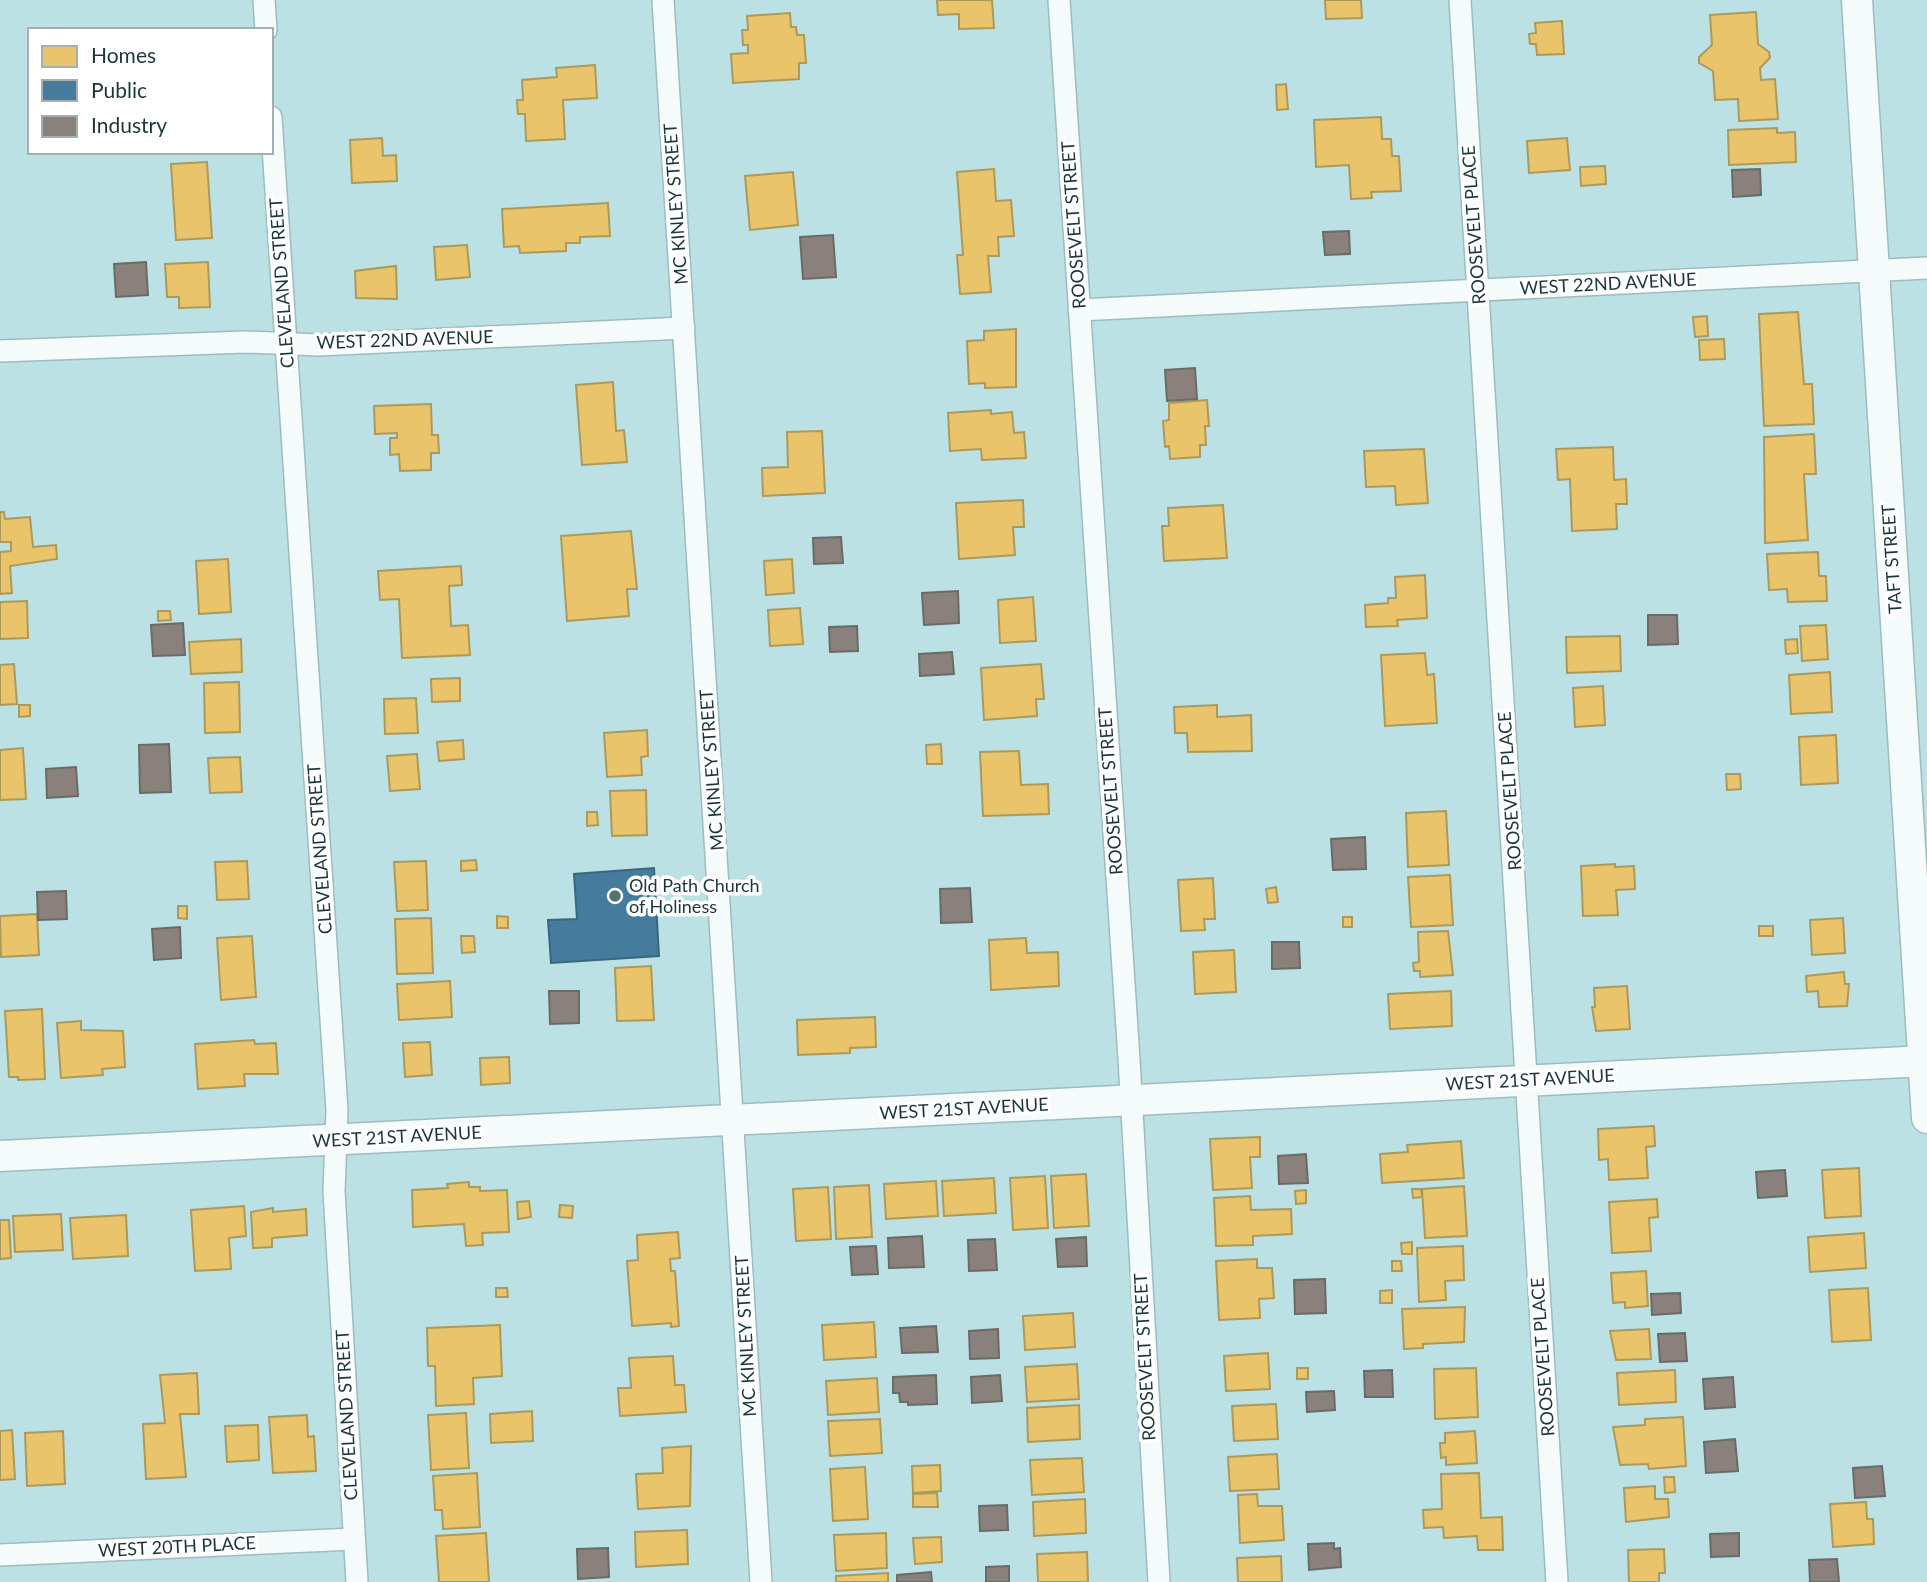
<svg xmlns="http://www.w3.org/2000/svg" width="1927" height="1582" font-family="Lato,sans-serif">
  <rect width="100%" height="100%" fill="#bce1e4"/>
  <g fill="#e9c46a" stroke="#ab9a5b" stroke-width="2">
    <polygon points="937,0 992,0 994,28 959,29 959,14 938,15"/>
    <polygon points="1325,0 1361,0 1362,18 1326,19"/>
    <polygon points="1756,12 1758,44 1769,52 1770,58 1760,68 1761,80 1775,79 1778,119 1739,121 1738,99 1715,100 1713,71 1699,63 1699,57 1712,45 1710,15"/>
    <polygon points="790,13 791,27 796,27 797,35 804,35 806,63 799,63 799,79 733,83 731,54 748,53 748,45 743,45 742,30 748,30 747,16"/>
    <polygon points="1562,21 1564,54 1537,55 1536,44 1530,44 1529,34 1536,33 1535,23"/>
    <polygon points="595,65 597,98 563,100 565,139 526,141 525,114 518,114 517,100 523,100 522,80 557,77 556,68"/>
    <polygon points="1286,84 1288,109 1277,110 1276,85"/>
    <polygon points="1381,117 1382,139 1391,139 1392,156 1399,156 1401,191 1371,192 1372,198 1351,199 1349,165 1316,167 1314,120"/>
    <polygon points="1777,128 1777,133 1795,132 1796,162 1729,165 1728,130"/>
    <polygon points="382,138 383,156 396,155 397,181 352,183 350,140"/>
    <polygon points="1567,138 1570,170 1529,173 1527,141"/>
    <polygon points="207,162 212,238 176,240 171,164"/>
    <polygon points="1605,166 1606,184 1581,186 1580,167"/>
    <polygon points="994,169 996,201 1011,200 1014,236 998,237 999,256 988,256 991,292 960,294 957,255 963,255 957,172"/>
    <polygon points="793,172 798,225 750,230 745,176"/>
    <polygon points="608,203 610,236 580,237 580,243 566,243 566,251 520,253 519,246 504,247 502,209"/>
    <polygon points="467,245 470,277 436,280 434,247"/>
    <polygon points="208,262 210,307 179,308 179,297 167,297 165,264"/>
    <polygon points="396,266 397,299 356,298 355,271"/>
    <polygon points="1798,312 1804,384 1812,384 1814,424 1764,426 1759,314"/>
    <polygon points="1707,316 1708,336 1695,337 1693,317"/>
    <polygon points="1016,329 1016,387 985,388 985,383 969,384 967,341 984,340 984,331"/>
    <polygon points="1724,339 1725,359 1700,360 1699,340"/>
    <polygon points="613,382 616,431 624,430 627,462 582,465 576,385"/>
    <polygon points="1207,400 1209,426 1205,426 1206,445 1200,445 1200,457 1170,459 1169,446 1165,447 1163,421 1169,420 1169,403"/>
    <polygon points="431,404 432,435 438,435 439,453 431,453 431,470 400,471 399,454 390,455 390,438 397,438 397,433 375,434 374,406"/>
    <polygon points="991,410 991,414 1012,412 1014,433 1024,432 1026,458 982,460 981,449 950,451 948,413"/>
    <polygon points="822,431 825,493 763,496 762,468 788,467 787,432"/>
    <polygon points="1814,434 1816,474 1804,474 1808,540 1765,543 1764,437"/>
    <polygon points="1613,447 1614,480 1626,479 1627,504 1616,504 1617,529 1572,531 1570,479 1558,480 1556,449"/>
    <polygon points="1424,449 1428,503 1396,505 1395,486 1366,487 1364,451"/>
    <polygon points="1023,500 1024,527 1013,527 1015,555 959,559 956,503"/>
    <polygon points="1223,505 1227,558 1164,561 1162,526 1169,526 1168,508"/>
    <polygon points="0,512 4,512 5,519 30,517 33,547 56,545 57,559 10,566 12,593 0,594 0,552 11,551 11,542 0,542"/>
    <polygon points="631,531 637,589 627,589 629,616 567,621 561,536"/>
    <polygon points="1818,552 1819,576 1826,576 1827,601 1788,602 1787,589 1769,590 1767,554"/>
    <polygon points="228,559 231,612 199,614 196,561"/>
    <polygon points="792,559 794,593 766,595 764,561"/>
    <polygon points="461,566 462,585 449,586 451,626 468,625 470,655 402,658 399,599 380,600 378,571"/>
    <polygon points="1425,575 1427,618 1397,620 1398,626 1366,627 1365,605 1388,603 1388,598 1396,598 1395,577"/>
    <polygon points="1033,597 1036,641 1000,643 998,600"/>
    <polygon points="27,601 28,638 0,639 0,602"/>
    <polygon points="800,608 803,644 770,646 768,610"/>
    <polygon points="158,611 170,611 171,620 158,621"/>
    <polygon points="1826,625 1828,659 1802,661 1800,626"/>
    <polygon points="1620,636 1621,671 1567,673 1566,637"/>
    <polygon points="241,639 242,672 191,674 189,642"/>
    <polygon points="1797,639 1798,653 1786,654 1785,640"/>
    <polygon points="1425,653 1427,675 1434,674 1437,723 1385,726 1381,655"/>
    <polygon points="14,664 17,704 0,705 0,665"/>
    <polygon points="1041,664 1044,699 1036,699 1037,716 984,720 981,668"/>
    <polygon points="1830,672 1832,712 1791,714 1789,675"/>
    <polygon points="460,678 460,701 432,702 431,679"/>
    <polygon points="239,682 240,732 205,733 204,683"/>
    <polygon points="1603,686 1605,725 1575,727 1573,688"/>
    <polygon points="416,698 418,733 385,734 384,699"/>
    <polygon points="19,705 30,705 30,716 19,717"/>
    <polygon points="1217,705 1217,717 1251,715 1252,751 1188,752 1187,733 1175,733 1174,707"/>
    <polygon points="647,730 648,756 641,757 642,775 607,777 604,733"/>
    <polygon points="1836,735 1838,783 1801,785 1799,737"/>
    <polygon points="463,740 464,759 439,761 437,742"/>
    <polygon points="941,744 942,764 927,764 926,745"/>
    <polygon points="23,748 26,799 0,800 0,750"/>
    <polygon points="1019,751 1021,785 1048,784 1049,814 983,816 980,752"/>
    <polygon points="417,754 420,789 390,791 387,756"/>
    <polygon points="240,757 242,792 210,793 208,758"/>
    <polygon points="1726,774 1740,774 1741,789 1727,790"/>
    <polygon points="646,790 647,835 612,836 610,791"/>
    <polygon points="1446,811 1449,865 1408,867 1406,813"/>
    <polygon points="587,812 597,812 598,825 587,826"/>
    <polygon points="476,860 477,870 461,871 461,861"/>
    <polygon points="247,861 249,899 217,900 215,862"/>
    <polygon points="426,861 428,910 397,911 394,862"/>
    <polygon points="1615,864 1615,867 1634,866 1635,889 1616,890 1618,915 1583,916 1581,866"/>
    <polygon points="1450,875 1453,925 1411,927 1408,877"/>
    <polygon points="1213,878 1215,919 1204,919 1205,930 1181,931 1178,880"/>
    <polygon points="1276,887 1278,902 1268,903 1266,889"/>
    <polygon points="178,906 187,906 187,919 178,918"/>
    <polygon points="37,914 39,955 1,957 0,916"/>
    <polygon points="497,916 508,917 508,928 497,928"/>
    <rect x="1343" y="917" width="9" height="10"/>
    <polygon points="431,918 433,973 397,974 395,919"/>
    <polygon points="1843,918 1845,953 1812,955 1810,920"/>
    <rect x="1759" y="926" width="14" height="10"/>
    <polygon points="1448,931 1453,975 1420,977 1420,971 1414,971 1413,963 1419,962 1418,932"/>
    <polygon points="252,936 256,997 221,1000 217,938"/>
    <polygon points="461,936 474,936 475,952 462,953"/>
    <polygon points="1026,938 1027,953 1058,952 1059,986 991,990 989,940"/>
    <polygon points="1234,950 1236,992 1195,994 1193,952"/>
    <polygon points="651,966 654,1020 617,1021 615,968"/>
    <polygon points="1844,972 1845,984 1849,984 1847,1006 1819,1007 1818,991 1807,992 1806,976"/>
    <polygon points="450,981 452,1017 399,1020 397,984"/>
    <polygon points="1627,986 1630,1029 1596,1031 1592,1007 1595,1007 1594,988"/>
    <polygon points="1451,991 1452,1026 1390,1029 1388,994"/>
    <polygon points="42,1009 45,1079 18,1080 18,1077 9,1077 5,1011"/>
    <polygon points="875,1017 876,1047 850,1048 850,1053 798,1055 797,1020"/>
    <polygon points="81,1021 81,1030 123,1031 125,1067 102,1069 103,1075 61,1078 57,1023"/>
    <polygon points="254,1040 255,1044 276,1043 278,1074 244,1074 245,1086 198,1089 195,1044"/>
    <polygon points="430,1042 432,1075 405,1077 403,1043"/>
    <polygon points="509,1057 510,1083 481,1085 480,1058"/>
    <polygon points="1654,1126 1655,1146 1646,1147 1648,1178 1609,1180 1608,1159 1599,1160 1598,1129"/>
    <polygon points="1260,1137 1260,1157 1250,1157 1252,1188 1213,1190 1210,1139"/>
    <polygon points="1461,1141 1464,1178 1382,1183 1380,1154 1408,1152 1407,1145"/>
    <polygon points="1859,1168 1861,1216 1825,1218 1822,1170"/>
    <polygon points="1086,1174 1089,1226 1054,1228 1051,1176"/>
    <polygon points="1045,1176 1048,1228 1013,1230 1010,1178"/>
    <polygon points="994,1178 996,1213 944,1216 942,1181"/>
    <polygon points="936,1181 938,1216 886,1219 884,1184"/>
    <polygon points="469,1182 469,1187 480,1187 480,1191 507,1190 509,1232 482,1233 483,1245 466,1246 464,1224 413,1227 412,1190 448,1188 447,1184"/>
    <polygon points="869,1185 872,1237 836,1239 834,1187"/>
    <polygon points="1464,1186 1467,1236 1425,1238 1422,1189"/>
    <polygon points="828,1187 831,1239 796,1241 793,1189"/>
    <polygon points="1412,1189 1421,1189 1422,1197 1413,1198"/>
    <polygon points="1306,1190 1306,1203 1296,1204 1295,1191"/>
    <polygon points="1250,1196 1251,1210 1291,1209 1292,1234 1253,1236 1253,1245 1216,1246 1214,1198"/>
    <polygon points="1657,1199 1658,1217 1649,1218 1651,1251 1612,1253 1609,1202"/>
    <polygon points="529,1201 531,1217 518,1219 517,1202"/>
    <polygon points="560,1205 573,1206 572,1218 559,1217"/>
    <polygon points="244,1206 246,1236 229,1238 231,1269 195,1271 191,1210"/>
    <polygon points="273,1208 273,1212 306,1209 307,1235 272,1238 272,1247 253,1248 251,1212"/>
    <polygon points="61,1214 63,1250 15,1252 13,1216"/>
    <polygon points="126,1215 128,1256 73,1259 70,1218"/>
    <polygon points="0,1220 9,1220 11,1258 0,1259"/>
    <polygon points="678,1232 680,1258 670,1259 671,1271 675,1271 679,1326 671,1327 671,1323 632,1326 627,1261 638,1260 637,1235"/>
    <polygon points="1864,1233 1866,1268 1810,1272 1808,1237"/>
    <polygon points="1412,1242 1412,1254 1402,1254 1401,1243"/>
    <polygon points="1463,1246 1464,1280 1445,1281 1446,1300 1419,1302 1417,1248"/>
    <polygon points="1257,1259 1257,1268 1272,1268 1274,1298 1259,1299 1260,1318 1219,1320 1216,1261"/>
    <polygon points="1392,1261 1401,1261 1402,1271 1392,1271"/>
    <polygon points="1646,1271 1648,1306 1625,1308 1625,1302 1613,1303 1611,1273"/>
    <polygon points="496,1288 507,1288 508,1297 496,1297"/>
    <polygon points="1868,1288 1871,1340 1832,1342 1829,1290"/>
    <polygon points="1392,1290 1392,1303 1380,1303 1380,1291"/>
    <polygon points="1465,1307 1464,1342 1423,1344 1423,1348 1404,1349 1402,1309"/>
    <polygon points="1073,1313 1075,1347 1025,1350 1023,1316"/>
    <polygon points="874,1322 876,1357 824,1360 822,1325"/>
    <polygon points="500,1325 502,1376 473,1378 474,1404 436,1406 435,1366 428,1366 427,1328"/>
    <polygon points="1649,1329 1651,1359 1616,1360 1610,1331"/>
    <polygon points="1268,1353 1270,1389 1226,1391 1224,1356"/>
    <polygon points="673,1356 675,1385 684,1385 686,1412 620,1416 618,1388 631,1388 629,1358"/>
    <polygon points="1077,1364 1079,1399 1027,1402 1025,1367"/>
    <rect x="1297" y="1368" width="11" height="11"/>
    <polygon points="1476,1368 1478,1417 1435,1419 1434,1369"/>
    <polygon points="1675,1370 1676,1402 1619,1405 1617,1373"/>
    <polygon points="197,1373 199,1414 180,1414 186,1477 146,1479 143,1424 165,1423 160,1375"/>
    <polygon points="877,1378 879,1412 828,1415 826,1381"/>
    <polygon points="1276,1404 1278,1439 1234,1441 1232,1406"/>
    <polygon points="1079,1405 1080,1439 1028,1442 1027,1408"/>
    <polygon points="532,1411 533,1441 491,1443 490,1414"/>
    <polygon points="466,1413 469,1468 431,1470 428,1415"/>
    <polygon points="307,1415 308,1437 314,1436 316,1471 273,1473 269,1417"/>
    <polygon points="1683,1417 1686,1466 1649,1469 1648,1464 1620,1465 1613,1427 1645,1425 1645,1419"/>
    <polygon points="880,1419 882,1453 830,1456 828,1421"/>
    <polygon points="258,1425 259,1460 227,1462 225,1426"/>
    <polygon points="12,1430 15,1479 0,1480 0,1431"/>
    <polygon points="63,1431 65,1484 27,1486 25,1433"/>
    <polygon points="1475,1431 1477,1463 1446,1465 1446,1457 1441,1458 1440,1443 1445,1443 1445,1433"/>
    <polygon points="691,1446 690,1506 638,1509 636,1474 663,1473 662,1448"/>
    <polygon points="1277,1454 1279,1489 1230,1491 1228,1457"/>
    <polygon points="1082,1458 1084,1492 1032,1495 1030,1460"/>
    <polygon points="940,1465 941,1491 913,1493 912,1466"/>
    <polygon points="865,1467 868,1519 833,1521 830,1469"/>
    <polygon points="477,1473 480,1527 443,1529 442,1510 435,1510 433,1476"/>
    <polygon points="1479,1473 1481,1518 1502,1517 1503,1550 1478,1550 1477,1536 1444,1538 1443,1527 1424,1528 1423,1510 1442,1509 1441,1474"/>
    <polygon points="1664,1477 1674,1477 1675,1492 1665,1493"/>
    <polygon points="1655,1486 1655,1499 1668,1499 1669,1517 1626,1522 1624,1488"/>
    <polygon points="937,1493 938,1507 913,1507 913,1494"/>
    <polygon points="1257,1494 1258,1506 1282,1506 1284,1540 1240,1543 1238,1495"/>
    <polygon points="1085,1499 1086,1533 1034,1536 1033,1502"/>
    <polygon points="1866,1502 1867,1519 1873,1519 1874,1544 1833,1547 1830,1504"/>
    <polygon points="687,1530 688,1564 636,1567 635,1532"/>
    <polygon points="486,1533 489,1582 439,1582 436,1536"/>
    <polygon points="886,1533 887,1568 836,1571 834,1535"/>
    <polygon points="941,1537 942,1562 915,1564 913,1538"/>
    <polygon points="1664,1549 1665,1573 1659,1573 1659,1582 1629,1582 1628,1550"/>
    <polygon points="1087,1552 1088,1582 1038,1582 1037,1554"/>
    <polygon points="1281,1556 1282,1582 1238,1582 1237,1558"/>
    <polygon points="888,1573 888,1582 836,1582 836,1576"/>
  </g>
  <polygon fill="#457b9d" stroke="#38677f" stroke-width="2" points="654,868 659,956 551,963 548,920 577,919 574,874"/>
  <g fill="#8a817c" stroke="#696b68" stroke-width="2">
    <polygon points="1760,169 1761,195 1733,197 1732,170"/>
    <polygon points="1349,231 1350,254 1325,255 1323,232"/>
    <polygon points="833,235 836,277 803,279 800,237"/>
    <polygon points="146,262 148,295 116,297 114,264"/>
    <polygon points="1195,368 1197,399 1167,401 1165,370"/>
    <polygon points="841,537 843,563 814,564 813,538"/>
    <polygon points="958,591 959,623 924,625 922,593"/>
    <polygon points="1648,615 1677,615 1678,644 1648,645"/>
    <polygon points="183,623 185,655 153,656 151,625"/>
    <polygon points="857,626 858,651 830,652 829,627"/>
    <polygon points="952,652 954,674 920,676 919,654"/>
    <polygon points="169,744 171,792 140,793 139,745"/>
    <polygon points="76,767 78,796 47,798 46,769"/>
    <polygon points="1365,837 1366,869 1333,870 1331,839"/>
    <polygon points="970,888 972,922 941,923 940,889"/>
    <polygon points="66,891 67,919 38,920 37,892"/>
    <polygon points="180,927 181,958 154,960 152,929"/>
    <polygon points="1272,942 1299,942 1300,968 1272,969"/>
    <polygon points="549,991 579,991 579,1023 550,1024"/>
    <polygon points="1306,1154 1308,1183 1279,1184 1278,1156"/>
    <polygon points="1785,1170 1787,1196 1758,1198 1756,1172"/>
    <polygon points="922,1236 924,1267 889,1268 888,1238"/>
    <polygon points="1086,1237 1087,1266 1058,1267 1056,1239"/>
    <polygon points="995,1239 997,1270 969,1271 968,1240"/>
    <polygon points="876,1246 878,1274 852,1275 850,1247"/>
    <polygon points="1325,1279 1326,1313 1295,1314 1294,1280"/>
    <polygon points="1680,1293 1681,1313 1652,1315 1651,1294"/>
    <polygon points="936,1326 938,1352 902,1353 900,1328"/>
    <polygon points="998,1329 999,1358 970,1359 969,1331"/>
    <polygon points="1685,1333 1687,1361 1660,1362 1658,1334"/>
    <polygon points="1392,1370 1393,1397 1365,1397 1364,1371"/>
    <polygon points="936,1375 937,1404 908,1405 908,1402 900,1402 899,1393 893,1393 893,1377"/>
    <polygon points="1000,1375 1002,1401 972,1403 971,1377"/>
    <polygon points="1733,1377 1735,1407 1705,1409 1703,1379"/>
    <polygon points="1334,1391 1335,1410 1307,1412 1306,1392"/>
    <polygon points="1735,1439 1738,1471 1706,1473 1704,1442"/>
    <polygon points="1882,1466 1885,1496 1855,1498 1853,1468"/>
    <polygon points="1007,1505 1008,1530 980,1531 979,1506"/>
    <polygon points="1739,1533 1739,1556 1711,1557 1710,1534"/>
    <polygon points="1334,1543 1334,1549 1340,1548 1341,1567 1309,1570 1308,1544"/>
    <polygon points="608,1548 609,1577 578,1579 577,1549"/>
    <polygon points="1837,1559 1839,1582 1810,1582 1809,1560"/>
    <polygon points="1009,1566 1009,1582 986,1582 986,1567"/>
    <polygon points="931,1572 932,1582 897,1582 897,1575"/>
  </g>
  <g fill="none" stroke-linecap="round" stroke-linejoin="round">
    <g stroke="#9ebcbe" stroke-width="24">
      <g id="street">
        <polyline points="264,0 266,30"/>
        <polyline points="663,0 761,1582"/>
        <polyline points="1059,0 1129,1059 1159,1582"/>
        <polyline points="1460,0 1557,1582"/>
        <polyline points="271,117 337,1110 334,1191 357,1582"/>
        <polyline points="1079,310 1927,268"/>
        <polyline points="0,351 245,342 319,345 684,328"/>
        <polyline points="0,1555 354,1539"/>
      </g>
    </g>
    <g stroke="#9ebcbe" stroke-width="33">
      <g id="secondary">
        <polyline points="1857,0 1927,1118"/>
        <polyline points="0,1156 1927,1061"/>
      </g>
    </g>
    <use href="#street" stroke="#f5fafb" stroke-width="21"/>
    <use href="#secondary" stroke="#f5fafb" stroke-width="30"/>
  </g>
  <circle fill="#537274" stroke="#fff" stroke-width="2.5" cx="615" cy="896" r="7"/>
  <g text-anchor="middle" stroke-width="7" stroke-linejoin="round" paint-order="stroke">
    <g font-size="18" fill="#1b3738" stroke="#fff">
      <text transform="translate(676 204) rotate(-94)" y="6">MC KINLEY STREET</text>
      <text transform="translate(1074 225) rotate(-94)" y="6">ROOSEVELT STREET</text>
      <text transform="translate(1474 225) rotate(-94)" y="6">ROOSEVELT PLACE</text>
      <text transform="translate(282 283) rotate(-94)" y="6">CLEVELAND STREET</text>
      <text transform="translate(1608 284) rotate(-3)" y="6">WEST 22ND AVENUE</text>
      <text transform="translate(405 340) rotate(-2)" y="6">WEST 22ND AVENUE</text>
      <text transform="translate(1892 559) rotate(-94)" y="6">TAFT STREET</text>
      <text transform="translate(712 770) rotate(-94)" y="6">MC KINLEY STREET</text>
      <text transform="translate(1111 791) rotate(-94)" y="6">ROOSEVELT STREET</text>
      <text transform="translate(1510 791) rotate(-94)" y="6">ROOSEVELT PLACE</text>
      <text transform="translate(320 849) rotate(-94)" y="6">CLEVELAND STREET</text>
      <text transform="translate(1530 1080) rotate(-3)" y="6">WEST 21ST AVENUE</text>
      <text transform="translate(964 1109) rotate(-3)" y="6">WEST 21ST AVENUE</text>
      <text transform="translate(397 1137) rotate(-3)" y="6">WEST 21ST AVENUE</text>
      <text transform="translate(746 1336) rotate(-93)" y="6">MC KINLEY STREET</text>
      <text transform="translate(1145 1357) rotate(-93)" y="6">ROOSEVELT STREET</text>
      <text transform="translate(1543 1357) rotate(-94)" y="6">ROOSEVELT PLACE</text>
      <text transform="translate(347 1415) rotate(-93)" y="6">CLEVELAND STREET</text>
      <text transform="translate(177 1547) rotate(-3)" y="6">WEST 20TH PLACE</text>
    </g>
    <g font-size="18" fill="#1b3738" stroke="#fff" text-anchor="start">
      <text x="629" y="892">Old Path Church<tspan x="629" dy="21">of Holiness</tspan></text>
    </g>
  </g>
  <rect x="28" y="28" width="245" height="126" fill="#ffffff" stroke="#a4afaf" stroke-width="2"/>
  <rect x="42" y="46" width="35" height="21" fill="#e9c46a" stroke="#a4afaf" stroke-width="2"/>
  <text x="91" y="63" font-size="21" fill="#1b3738">Homes</text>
  <rect x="42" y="80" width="35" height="21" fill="#457b9d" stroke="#a4afaf" stroke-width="2"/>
  <text x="91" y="98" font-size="21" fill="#1b3738">Public</text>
  <rect x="42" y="116" width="35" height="21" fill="#8a817c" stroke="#a4afaf" stroke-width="2"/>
  <text x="91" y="133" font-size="21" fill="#1b3738">Industry</text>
</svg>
